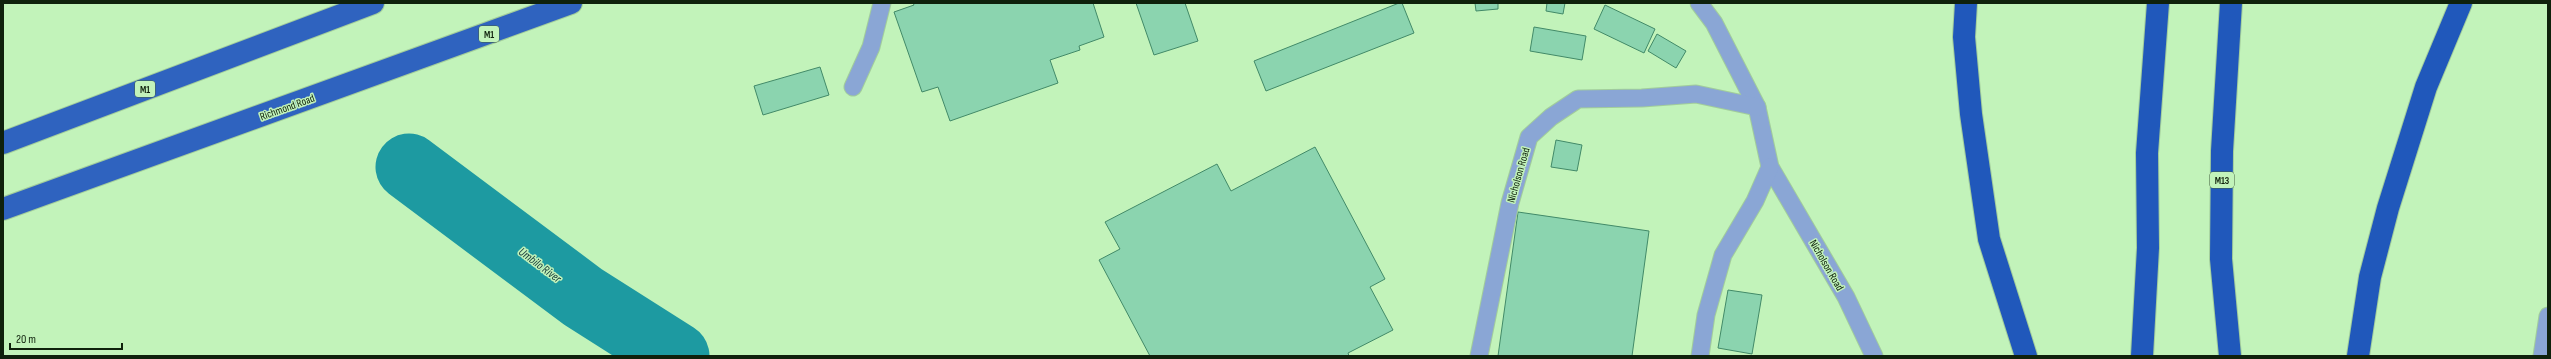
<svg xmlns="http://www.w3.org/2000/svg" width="2551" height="359" font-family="'Sofia Sans Condensed',sans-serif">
  <rect width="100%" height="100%" fill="#c2f3ba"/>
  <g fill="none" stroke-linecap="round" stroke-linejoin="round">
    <polyline stroke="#1d9aa1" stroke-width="11" points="386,153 409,167"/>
    <polyline stroke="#1d9aa1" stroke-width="67" points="409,167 583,297 676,356"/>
  </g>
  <g fill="#8bd4af" stroke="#428a68">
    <polygon points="913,3 1093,3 1104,37 1079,46 1080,50 1050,60 1058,83 950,121 938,87 922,92 894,12 914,5"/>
    <polygon points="1136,3 1185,3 1198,41 1154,55"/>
    <polygon points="1399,3 1402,3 1414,33 1266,91 1254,61"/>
    <polygon points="1475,3 1498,3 1498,9 1476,11"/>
    <polygon points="1547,3 1565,3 1563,14 1546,11"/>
    <polygon points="1605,5 1655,29 1644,53 1594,29"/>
    <polygon points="1534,27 1586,36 1582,60 1530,51"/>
    <polygon points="1657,34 1686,51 1676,68 1648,51"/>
    <polygon points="820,67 829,95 763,115 754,86"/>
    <polygon points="1556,140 1582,145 1577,171 1551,167"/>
    <polygon points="1315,147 1385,279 1370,287 1393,330 1348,353 1349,356 1150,356 1099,260 1120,249 1105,222 1217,164 1231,191"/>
    <polygon points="1518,212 1649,231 1632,356 1498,356"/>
    <polygon points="1728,290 1762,295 1752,354 1718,348"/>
  </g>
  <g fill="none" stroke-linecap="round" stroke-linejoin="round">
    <g stroke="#a2cd9b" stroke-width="19">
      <g id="service">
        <polyline points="1699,3 1714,23 1757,107 1770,167 1846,297 1874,356"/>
        <polyline points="853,87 871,47 882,3"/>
        <polyline points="1479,356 1510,203 1529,137 1551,117 1578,99 1642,98 1696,94 1757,107"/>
        <polyline points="1700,356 1706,315 1723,255 1755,201 1770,167"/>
        <polyline points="2542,356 2548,316"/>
      </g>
    </g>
    <g stroke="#a2cd9b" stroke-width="24">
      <g id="trunk">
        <polyline points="3,143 373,3"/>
        <polyline points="3,209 571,3"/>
      </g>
    </g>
    <g stroke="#a2cd9b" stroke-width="24">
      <g id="motorway">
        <polyline points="1966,3 1964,37 1971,114 1989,239 2026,356"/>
        <polyline points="2142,356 2148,248 2147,153 2158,3"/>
        <polyline points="2230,356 2221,259 2222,151 2231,3"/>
        <polyline points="2358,356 2370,277 2388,208 2426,87 2461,3"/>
      </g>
    </g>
    <use href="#service" stroke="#8aa6d5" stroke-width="17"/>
    <use href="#trunk" stroke="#2f63bf" stroke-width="22"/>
    <use href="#motorway" stroke="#2058bb" stroke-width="22"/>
  </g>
  <g text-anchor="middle" stroke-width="3" stroke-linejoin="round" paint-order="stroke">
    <g fill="#c2f3ba" stroke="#456040" stroke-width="1">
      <rect x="479" y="26" width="20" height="16" rx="3"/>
      <rect x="135" y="81" width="20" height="16" rx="3"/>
      <rect x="2210" y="172" width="24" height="16" rx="3"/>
    </g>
    <g font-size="10" font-weight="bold" fill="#0f210c">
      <text x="489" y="38">M1</text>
      <text x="145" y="93">M1</text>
      <text x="2222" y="184">M13</text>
    </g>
    <g font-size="11" fill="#0f210c" stroke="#c2f3ba">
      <text transform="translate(287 107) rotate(-20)" y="4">Richmond Road</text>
      <text transform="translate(1518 175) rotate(-74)" y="4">Nicholson Road</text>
      <text transform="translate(1827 265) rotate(60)" y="4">Nicholson Road</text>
    </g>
    <g font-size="12" font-style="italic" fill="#16383a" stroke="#c2f3ba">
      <text transform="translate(540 265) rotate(37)" y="4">Umbilo River</text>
    </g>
  </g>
  <rect width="2551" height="359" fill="none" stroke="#0f210c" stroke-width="8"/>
  <path d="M10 343v6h112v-6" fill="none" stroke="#0f210c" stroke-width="2"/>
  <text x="16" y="343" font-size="12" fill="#0f210c" stroke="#c2f3ba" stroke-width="3" paint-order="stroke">20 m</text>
</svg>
